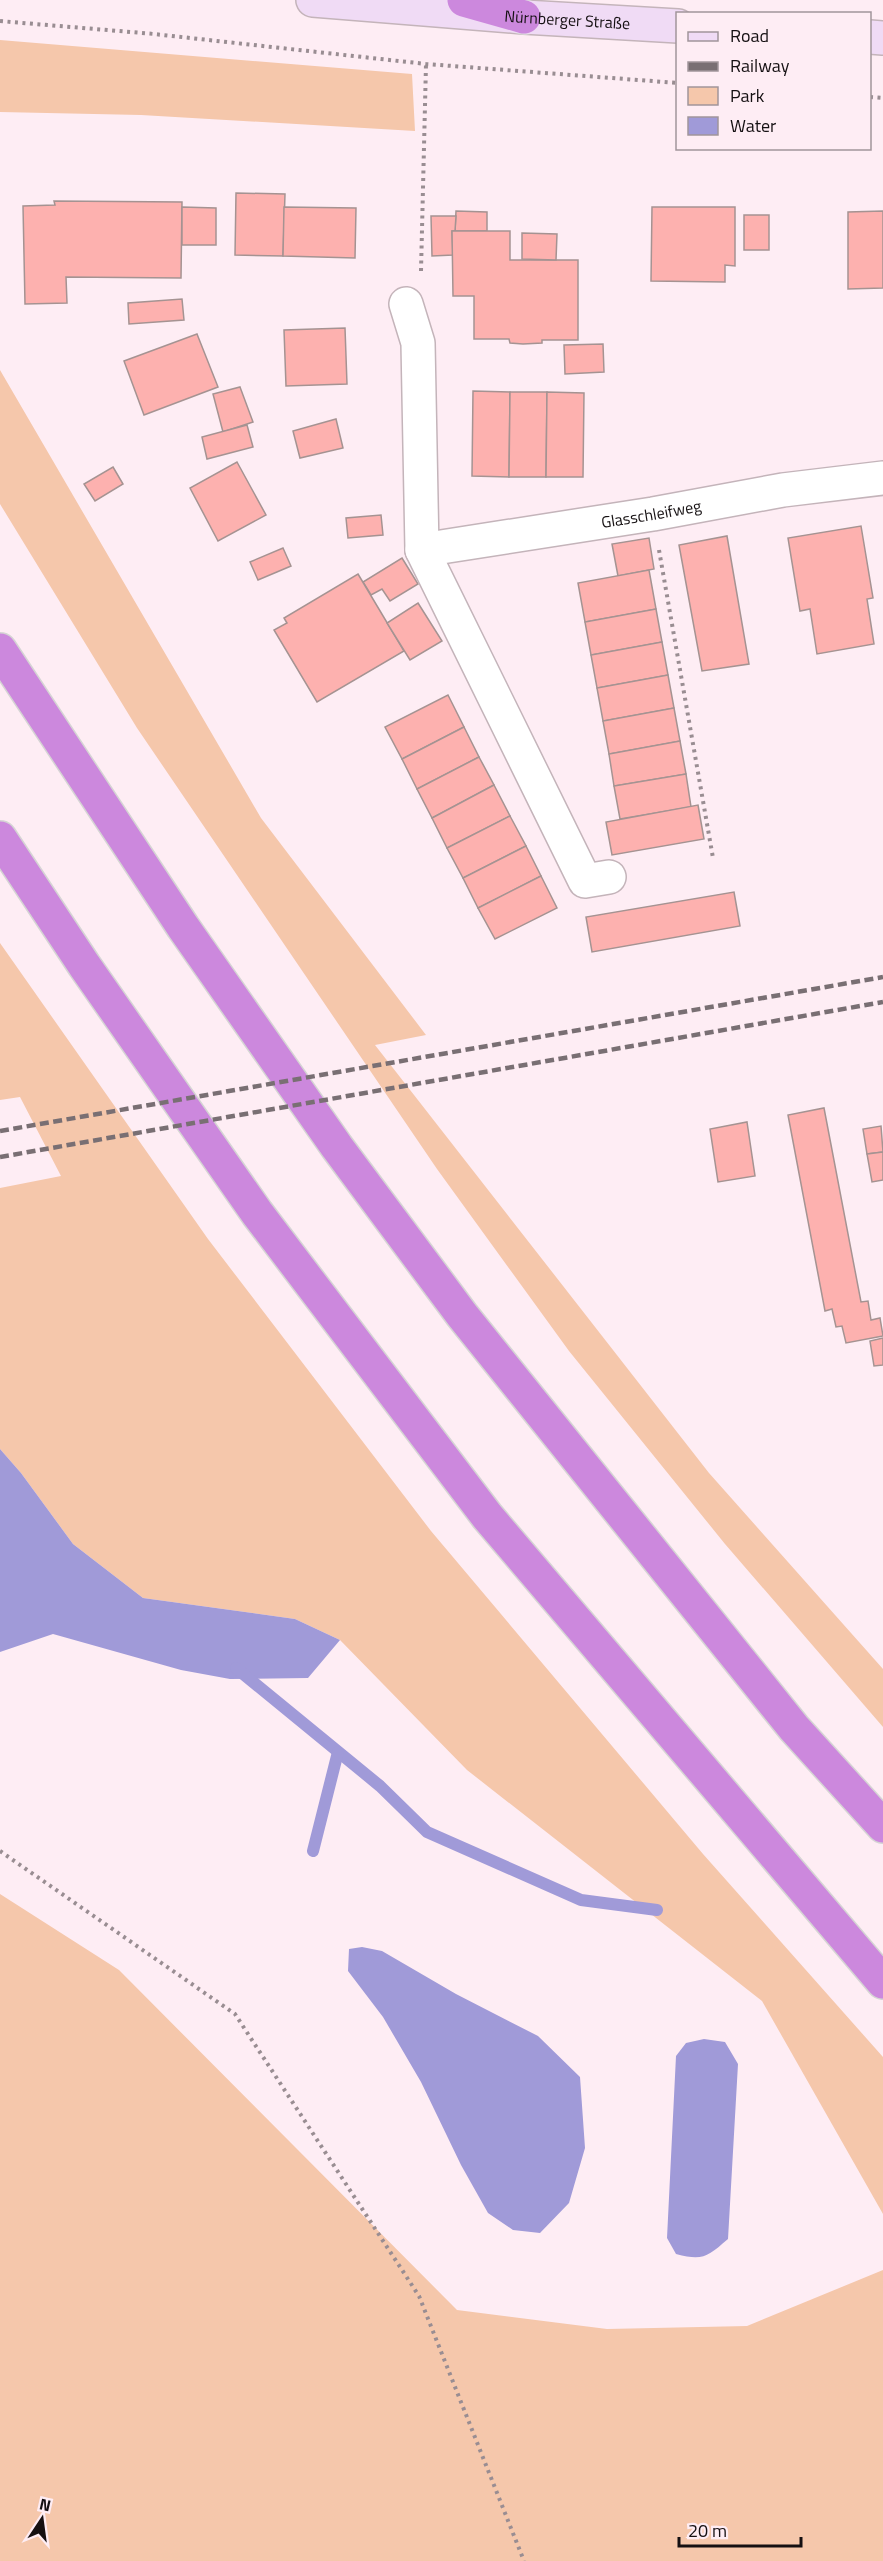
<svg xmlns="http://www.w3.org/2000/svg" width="883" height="2561" font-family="'Titillium Web',sans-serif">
  <rect width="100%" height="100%" fill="#feedf4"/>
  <g fill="#f5c7ab">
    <polygon points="0,40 412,74 415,131 141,115 0,112"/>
    <polygon points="0,370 261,818 426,1035 375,1045 709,1473 883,1669 883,1727 725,1544 569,1351 437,1169 137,728 0,504"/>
    <polygon points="0,943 208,1239 431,1531 703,1854 883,2057 883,2214 762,2001 467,1770 340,1640 295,1619 143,1598 73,1544 21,1473 0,1449 0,1188 61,1176 20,1097 0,1100"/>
    <polygon points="0,1894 119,1970 457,2310 607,2329 747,2326 883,2270 883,2561 0,2561"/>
  </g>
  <g fill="#a09ad8">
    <polygon points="0,1449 21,1473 73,1544 143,1598 295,1619 340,1640 308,1678 230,1679 181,1670 53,1634 0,1652"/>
    <polygon points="362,1947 382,1951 456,1994 538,2036 580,2077 585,2148 569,2203 540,2233 513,2230 488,2213 461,2165 421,2082 383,2017 348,1971 349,1949"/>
    <path d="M704 2039 725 2042 738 2064 728 2239C707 2257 703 2261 676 2254L667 2238 676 2056 686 2043Z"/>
  </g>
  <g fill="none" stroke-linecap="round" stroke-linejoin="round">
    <g stroke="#a09ad8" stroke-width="12">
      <polyline points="236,1668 380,1786 427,1832 581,1900 657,1910"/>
      <polyline points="313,1851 338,1752"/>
    </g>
  </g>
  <g fill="#fdb1af" stroke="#a59392" stroke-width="1.5">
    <polygon points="236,193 285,194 283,256 235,255"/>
    <polygon points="54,201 182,202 181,278 66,277 67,303 25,304 23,206 55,205"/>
    <polygon points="182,207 216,208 216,245 182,245"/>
    <polygon points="284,207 356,208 355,258 283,256"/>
    <polygon points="652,207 735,207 735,266 725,265 725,282 651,281"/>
    <polygon points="456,211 487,212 487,231 455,231"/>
    <polygon points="883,211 883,288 848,289 848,212"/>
    <rect x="744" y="215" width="25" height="35"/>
    <polygon points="431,216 456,216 455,231 452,231 453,255 432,256"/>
    <polygon points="452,231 510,231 510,260 578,260 578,340 542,340 542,343 523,344 510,343 509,339 474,339 474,296 453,296"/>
    <polygon points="522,233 557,234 556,260 522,259"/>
    <polygon points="182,299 184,320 129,324 128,303"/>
    <polygon points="345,328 347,384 286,386 284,330"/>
    <polygon points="197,334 218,387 144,415 124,361"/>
    <polygon points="603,344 604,372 565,374 564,345"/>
    <polygon points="240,387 253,422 223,432 213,394"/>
    <polygon points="473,391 510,392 509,477 472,476"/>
    <polygon points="510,392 547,392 546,477 509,477"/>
    <polygon points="547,392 584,393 583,477 546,477"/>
    <polygon points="336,419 343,448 300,458 293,431"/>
    <polygon points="247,425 253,447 207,459 202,437"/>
    <polygon points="237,462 266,515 218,541 190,488"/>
    <polygon points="113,467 123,484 95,501 84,484"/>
    <polygon points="381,515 383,535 348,538 346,518"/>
    <polygon points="861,526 873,598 867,599 874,644 817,654 810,609 800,611 788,538"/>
    <polygon points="727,536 749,664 702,671 679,545"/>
    <polygon points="649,538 654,569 618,576 612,544"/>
    <polygon points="283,548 291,566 258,580 250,562"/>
    <polygon points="402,558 418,584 390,601 382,589 371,595 363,582"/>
    <polygon points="649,570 656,609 585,622 578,583"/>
    <polygon points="358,574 404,651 317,702 274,630 287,623 284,618"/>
    <polygon points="418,603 442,641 410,660 387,623"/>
    <polygon points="656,609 662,642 591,655 585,622"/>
    <polygon points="662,642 668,675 597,688 591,655"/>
    <polygon points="668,675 674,708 603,721 597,688"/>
    <polygon points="448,695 464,727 402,759 385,727"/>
    <polygon points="674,708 680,741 609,754 603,721"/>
    <polygon points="464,727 479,757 417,789 402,759"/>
    <polygon points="680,741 686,774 614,786 609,754"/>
    <polygon points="479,757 494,785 432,818 417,789"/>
    <polygon points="686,774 691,807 620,819 614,786"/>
    <polygon points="494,785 510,816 447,848 432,818"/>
    <polygon points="698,805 704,839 612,855 606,822"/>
    <polygon points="510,816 526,846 463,878 447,848"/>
    <polygon points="526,846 541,876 478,908 463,878"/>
    <polygon points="541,876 557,908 495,939 478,908"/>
    <polygon points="734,892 740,926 592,952 586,917"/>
    <polygon points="824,1108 861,1302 868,1301 871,1320 880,1318 883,1336 846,1343 842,1326 836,1327 832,1309 825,1311 788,1115"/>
    <polygon points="747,1122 755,1176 718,1182 710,1129"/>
    <polygon points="881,1126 883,1152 867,1154 863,1129"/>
    <polygon points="883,1152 883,1180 872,1182 867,1154"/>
    <polygon points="883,1338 883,1365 874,1366 870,1341"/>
  </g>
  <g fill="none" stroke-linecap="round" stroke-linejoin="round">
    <g stroke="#c4b4ba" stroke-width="36">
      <g id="minor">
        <polyline points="406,304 418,343 422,550 585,881 609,877"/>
        <path id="s1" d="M422 550 653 514 783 490 883 478"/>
      </g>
    </g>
    <g stroke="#c4b4ba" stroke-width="36">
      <g id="secondary">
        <path id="s2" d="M313 0 524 17 678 26"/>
        <polyline points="870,37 883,38"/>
      </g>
    </g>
    <g stroke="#d5d4d4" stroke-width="36">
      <g id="motorway">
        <polyline points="464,0 524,17"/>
        <polyline points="0,650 183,927 337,1147 462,1315 794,1728 883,1826"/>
        <polyline points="0,838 84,965 257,1213 487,1516 883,1982"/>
      </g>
    </g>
    <g stroke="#998d92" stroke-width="4" stroke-dasharray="3 4.5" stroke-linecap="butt">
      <polyline points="0,21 154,34 426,64 678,83"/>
      <polyline points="870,97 883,98"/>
      <polyline points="421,271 426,64"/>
      <polyline points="659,550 713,858"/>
      <polyline points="0,1851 235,2014 419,2296 524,2561"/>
    </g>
    <use href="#minor" stroke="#fff" stroke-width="33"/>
    <use href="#secondary" stroke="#f0dbf5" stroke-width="33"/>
    <use href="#motorway" stroke="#c8d" stroke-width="33"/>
    <g stroke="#796f73" stroke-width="4.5" stroke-dasharray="9 4.5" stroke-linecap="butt">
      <polyline points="0,1131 883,977"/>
      <polyline points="0,1157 883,1002"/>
    </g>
  </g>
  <g text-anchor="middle" stroke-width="4.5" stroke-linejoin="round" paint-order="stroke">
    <g font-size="16" fill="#151012" stroke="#feedf4">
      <text dy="6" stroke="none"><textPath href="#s2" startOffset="255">Nürnberger Straße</textPath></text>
      <text dy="6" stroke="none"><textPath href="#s1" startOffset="232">Glasschleifweg</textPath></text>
    </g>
  </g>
  <rect x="676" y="12" width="195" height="138" fill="#feedf4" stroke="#a1959a" stroke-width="1.5"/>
  <rect x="688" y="32" width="30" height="9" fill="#f0dbf5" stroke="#a1959a" stroke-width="1.5"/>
  <text x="730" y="42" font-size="18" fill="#151012">Road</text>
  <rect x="688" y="62" width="30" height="9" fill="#796f73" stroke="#a1959a" stroke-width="1.5"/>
  <text x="730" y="72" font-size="18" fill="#151012">Railway</text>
  <rect x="688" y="87" width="30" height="18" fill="#f5c7ab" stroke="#a1959a" stroke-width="1.5"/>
  <text x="730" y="102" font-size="18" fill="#151012">Park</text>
  <rect x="688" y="117" width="30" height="18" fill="#a09ad8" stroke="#a1959a" stroke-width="1.5"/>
  <text x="730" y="132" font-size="18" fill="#151012">Water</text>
  <g transform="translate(42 2519) rotate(13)" stroke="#feedf4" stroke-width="4.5" paint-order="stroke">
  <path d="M0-4.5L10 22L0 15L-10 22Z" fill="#151012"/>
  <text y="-9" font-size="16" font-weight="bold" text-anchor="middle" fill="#151012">N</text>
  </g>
  <path d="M679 2537v9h122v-9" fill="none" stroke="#151012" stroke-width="3"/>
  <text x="688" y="2537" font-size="18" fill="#151012" stroke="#feedf4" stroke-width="4.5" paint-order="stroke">20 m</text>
</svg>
